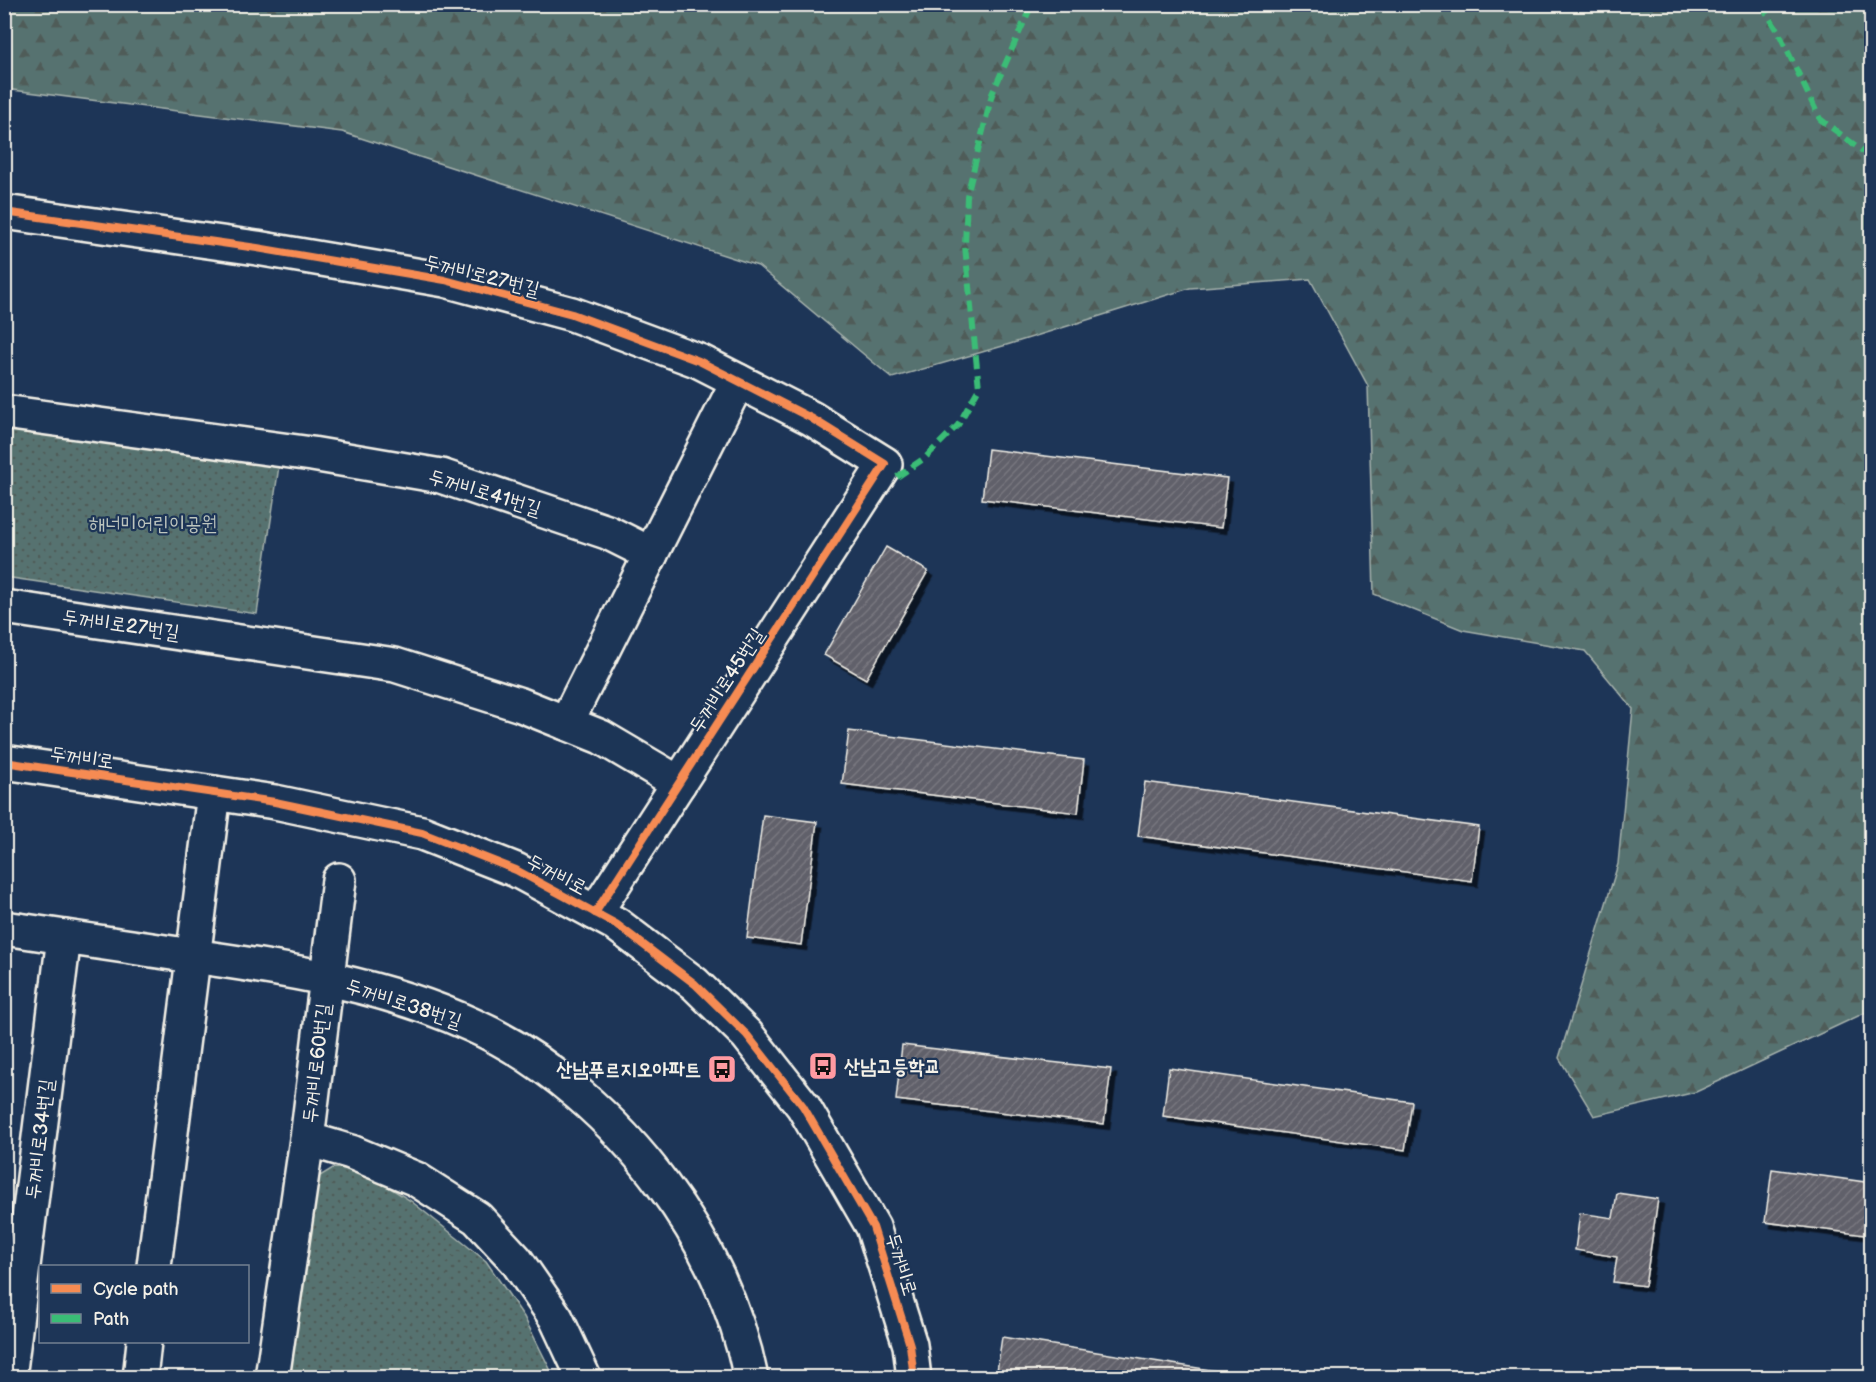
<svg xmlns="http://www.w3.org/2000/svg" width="1876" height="1382" font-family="'Balsamiq Sans','Poor Story',sans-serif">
  <defs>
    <pattern id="forest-firs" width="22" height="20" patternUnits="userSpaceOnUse" patternTransform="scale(1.5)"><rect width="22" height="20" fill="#577270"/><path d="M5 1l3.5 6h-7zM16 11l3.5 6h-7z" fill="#4f5b59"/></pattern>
    <pattern id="park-dots" width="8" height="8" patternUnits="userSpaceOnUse" patternTransform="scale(1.5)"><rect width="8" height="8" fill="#577270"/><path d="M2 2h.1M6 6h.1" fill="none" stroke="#4f5b59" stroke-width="1.8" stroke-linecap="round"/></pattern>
    <pattern id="building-hatch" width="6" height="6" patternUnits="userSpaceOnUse" patternTransform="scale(1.5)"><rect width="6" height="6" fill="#61606a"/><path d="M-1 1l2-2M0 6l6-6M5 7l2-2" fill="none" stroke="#78777f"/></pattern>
    <filter id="shadow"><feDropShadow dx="5.5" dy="5.5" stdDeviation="0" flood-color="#0009"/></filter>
  </defs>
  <rect width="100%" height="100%" fill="#1d3557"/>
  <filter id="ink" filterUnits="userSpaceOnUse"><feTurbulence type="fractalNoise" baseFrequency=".0167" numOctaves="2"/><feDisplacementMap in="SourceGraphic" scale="12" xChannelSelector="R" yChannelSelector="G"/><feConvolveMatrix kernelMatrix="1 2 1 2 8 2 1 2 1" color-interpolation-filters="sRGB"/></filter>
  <g filter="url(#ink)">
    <polygon fill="url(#forest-firs)" stroke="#a6b2ac" stroke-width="1.5" points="5,4 1871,5 1871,1010 1696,1092 1594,1116 1559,1058 1618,864 1633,709 1585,651 1463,630 1374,594 1368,386 1310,279 1190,288 1010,344 892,378 758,266 342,132 5,89"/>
    <g fill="url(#park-dots)" stroke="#a6b2ac" stroke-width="1.5">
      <polygon points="6,426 279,466 257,614 5,577 4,437"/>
      <polygon points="333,1168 360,1169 411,1201 486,1261 524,1317 554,1377 285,1378 315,1179"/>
    </g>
    <g fill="url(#building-hatch)" stroke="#f4f1e8" stroke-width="1.5" filter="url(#shadow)">
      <polygon points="988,449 1227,478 1221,528 982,499"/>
      <polygon points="886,547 928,571 866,679 824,655"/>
      <polygon points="849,731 1084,760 1078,813 842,784"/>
      <polygon points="1145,782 1479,827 1472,881 1138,836"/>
      <polygon points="763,815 817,822 801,945 747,938"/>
      <polygon points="902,1045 1111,1069 1104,1124 896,1100"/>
      <polygon points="1169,1068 1412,1102 1405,1150 1163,1116"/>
      <polygon points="1772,1169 1872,1183 1872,1236 1765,1222"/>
      <polygon points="1617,1193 1658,1199 1645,1286 1613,1282 1617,1257 1575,1250 1580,1213 1613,1218"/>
      <polygon points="1002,1337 1261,1378 996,1378"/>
    </g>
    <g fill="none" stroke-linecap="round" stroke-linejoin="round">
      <g stroke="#f4f1e8" stroke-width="38">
        <g id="minor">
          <polyline points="4,212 257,248 445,280 572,314 699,361 811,418 885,464 595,913"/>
          <polyline points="4,412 312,454 441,476 607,532 651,554"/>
          <polyline points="4,607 395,665 521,705 601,737 679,783"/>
          <polyline points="566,723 738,381"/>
          <polyline points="4,762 275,802 422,833 516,870 616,924 695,984 747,1035 803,1106 873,1227 910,1345 914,1378"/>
          <path d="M4 928C67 937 130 947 192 956 287 969 385 985 472 1025 545 1057 617 1122 663 1185 705 1241 737 1308 751 1378"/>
          <polyline points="307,1139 351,1152 416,1179 477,1218 516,1260 556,1318 584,1378"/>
          <polyline points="154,1266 214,793"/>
          <polyline points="9,1378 64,937"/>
          <polyline points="140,1378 144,1342"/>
          <polyline points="272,1378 307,1139 339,880"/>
        </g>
      </g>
      <use href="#minor" stroke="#1d3557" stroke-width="33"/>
      <g stroke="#3abd76" stroke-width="6" stroke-dasharray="12 6" stroke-linecap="butt">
        <polyline points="1761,4 1778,31 1820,119 1872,158"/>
        <polyline points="897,477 926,457 958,425 979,388 965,246 967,196 992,94 1032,4"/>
      </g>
      <g stroke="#1d3557" stroke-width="11">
        <g id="cycleway">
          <polyline points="4,212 257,248 445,280 572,314 699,361 811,418 885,464 595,913"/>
          <polyline points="4,762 275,802 422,833 516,870 616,924 695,984 747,1035 803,1106 873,1227 910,1345 914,1378"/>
        </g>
      </g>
      <use href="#cycleway" stroke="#f68b52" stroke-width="8"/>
    </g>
  </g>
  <defs>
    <g id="bus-square" transform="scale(1.5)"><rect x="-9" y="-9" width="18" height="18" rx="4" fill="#ff9aa2" stroke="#1d3557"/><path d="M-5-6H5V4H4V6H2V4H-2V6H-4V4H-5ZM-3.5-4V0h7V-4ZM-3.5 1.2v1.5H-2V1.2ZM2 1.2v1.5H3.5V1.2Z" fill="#111"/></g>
  </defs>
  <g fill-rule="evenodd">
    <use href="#bus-square" x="823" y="1066"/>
    <use href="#bus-square" x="722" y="1069"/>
  </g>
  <g text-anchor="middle" stroke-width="4.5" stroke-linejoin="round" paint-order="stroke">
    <g font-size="20" fill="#f4f1e8" stroke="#1d3557">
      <text transform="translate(482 275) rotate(14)" y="7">두꺼비로27번길</text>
      <text transform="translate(485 492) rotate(17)" y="7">두꺼비로41번길</text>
      <text transform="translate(121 624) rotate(8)" y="7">두꺼비로27번길</text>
      <text transform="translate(726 680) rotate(-57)" y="7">두꺼비로45번길</text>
      <text transform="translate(82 757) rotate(8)" y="7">두꺼비로</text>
      <text transform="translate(557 874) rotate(28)" y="7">두꺼비로</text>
      <text transform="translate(404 1003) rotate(18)" y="7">두꺼비로38번길</text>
      <text transform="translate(316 1063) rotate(-83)" y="7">두꺼비로60번길</text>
      <text transform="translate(39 1139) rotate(-83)" y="7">두꺼비로34번길</text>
      <text transform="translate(902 1264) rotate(73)" y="7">두꺼비로</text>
    </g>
    <g font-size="20" fill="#bdc5be" stroke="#1d3557">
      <text x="153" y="530">해너미어린이공원</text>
    </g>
    <g font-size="20" font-weight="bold" fill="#f4f1e8" stroke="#1d3557" text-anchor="start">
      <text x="844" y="1073">산남고등학교</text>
      <text x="701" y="1076" text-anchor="end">산남푸르지오아파트</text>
    </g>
  </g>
  <rect width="1876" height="1382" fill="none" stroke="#1d3557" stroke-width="24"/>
  <rect x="12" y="12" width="1852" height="1358" fill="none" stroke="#f4f1e8" stroke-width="2" filter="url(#ink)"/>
  <rect x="39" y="1265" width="210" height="78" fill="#1d3557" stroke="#738091" stroke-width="1.5"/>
  <rect x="51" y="1284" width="30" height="9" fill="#f68b52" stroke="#738091" stroke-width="1.5"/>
  <text x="93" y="1295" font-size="18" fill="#f4f1e8">Cycle path</text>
  <rect x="51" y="1314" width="30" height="9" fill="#3abd76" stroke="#738091" stroke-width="1.5"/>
  <text x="93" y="1325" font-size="18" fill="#f4f1e8">Path</text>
</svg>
